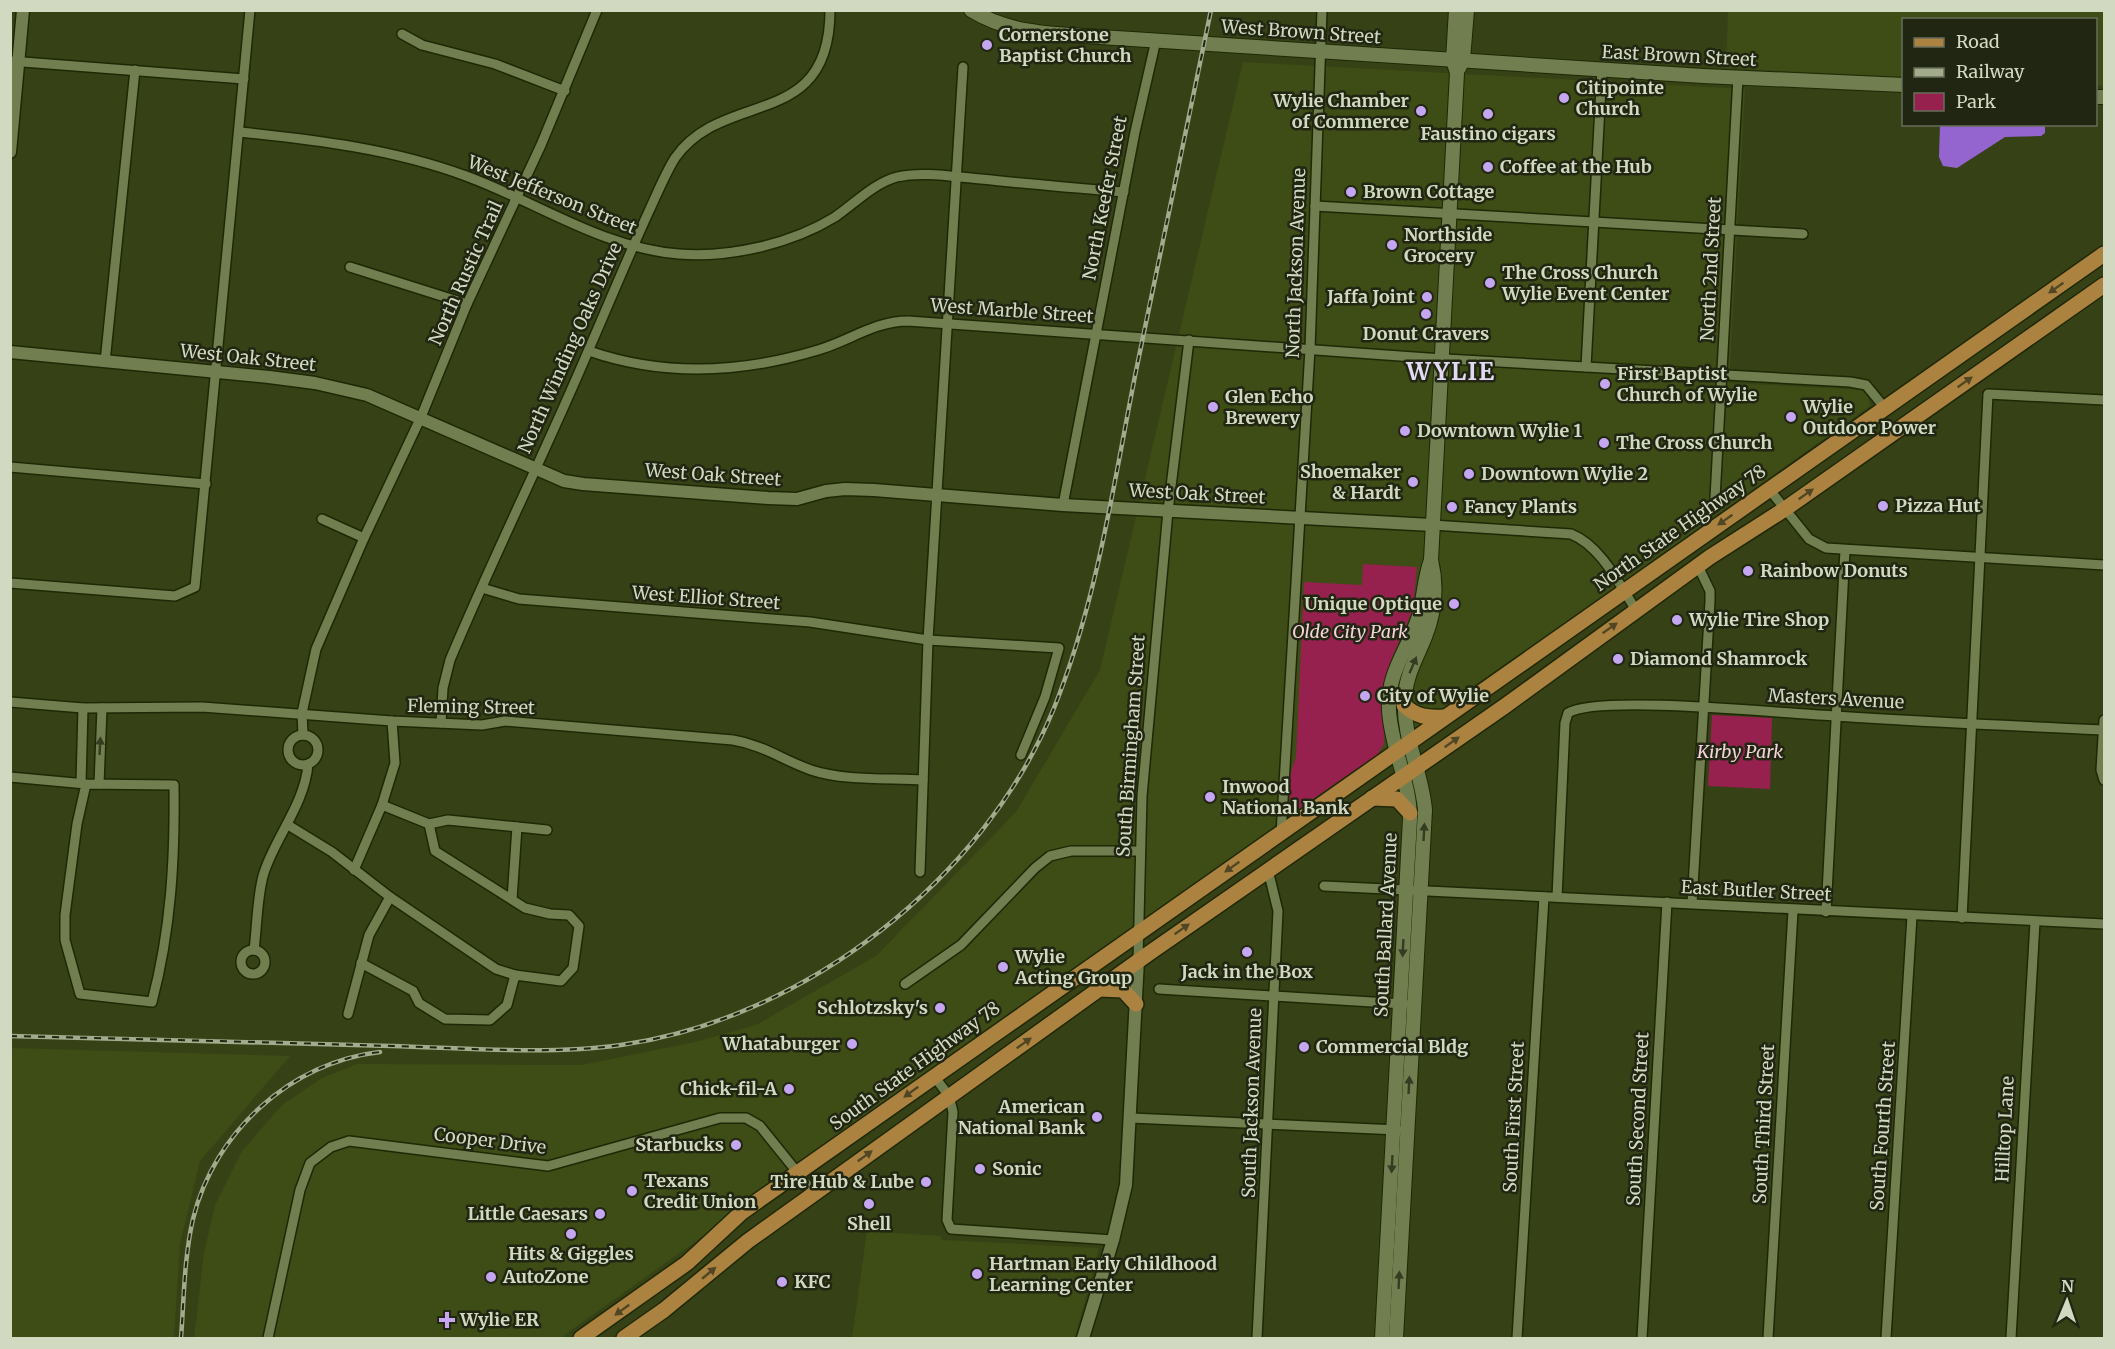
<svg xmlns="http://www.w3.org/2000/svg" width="2115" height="1349" font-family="Merriweather,serif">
  <rect width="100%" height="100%" fill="#364215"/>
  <g fill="#3e4c16">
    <polygon points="1728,11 2104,11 2104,86 2096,85 2096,20 1904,20 1903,77 1726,68"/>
    <polygon points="1243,62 1745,89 1729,383 1866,390 1870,406 560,1338 194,1338 204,1253 215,1205 242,1151 282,1105 322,1078 357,1064 582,1065 695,1042 756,1025 876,956 1016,812 1100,670"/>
    <polygon points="11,1048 290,1056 200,1161 180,1244 174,1338 11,1338"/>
    <polygon points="867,1231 941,1236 942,1240 1099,1248 1075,1338 852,1338"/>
  </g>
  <g fill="#96214f">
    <path d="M1363 564 1417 567 1413 609 1393 655 1383 688 1384 744 1377 755 1297 810 1292 807C1286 795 1290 770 1296 758L1304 582 1362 585Z"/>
    <polygon points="1712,715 1772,718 1770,789 1708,786"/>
  </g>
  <polygon fill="#9465ce" points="1940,125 2045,124 2045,133 2041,136 2005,137 1957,168 1943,166 1939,157"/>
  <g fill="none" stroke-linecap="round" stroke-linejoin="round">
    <g stroke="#1f2805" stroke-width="12">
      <g id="minor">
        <polyline points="402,34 422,45 495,64 565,91"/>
        <polyline points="10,61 244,79"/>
        <path d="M240 132C317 140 393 149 466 176 537 202 602 248 679 254 730 258 791 244 835 217 854 204 874 183 897 177 922 171 955 177 981 179 1028 184 1076 188 1124 192"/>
        <polyline points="1315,206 1803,234"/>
        <polyline points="350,267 467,304"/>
        <path d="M589 351C664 377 742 373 818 350 849 341 875 321 908 321L1428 358 1850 382 1866 385 1884 407"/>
        <polyline points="105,362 135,70"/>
        <polyline points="1586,367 1602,69"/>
        <polyline points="10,467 206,484"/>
        <polyline points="1769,489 1809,539 1826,548 2104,565"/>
        <polyline points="1715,498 1738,77"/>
        <polyline points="1063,505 1135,132 1156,40"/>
        <polyline points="322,519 364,538"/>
        <path d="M1432 525 1571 534C1601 546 1619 584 1636 610"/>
        <polyline points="10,583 175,596 195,587 250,10"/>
        <polyline points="482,588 519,599 810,622 928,640 1059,648 1045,697 1021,755"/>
        <path d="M10 702 83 708 202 707 392 721 482 725 505 721 733 740C763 745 783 760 811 770 843 781 889 778 923 780"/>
        <polyline points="2104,720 2101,770 2104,780"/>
        <path d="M441 723 443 688 450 660C494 555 545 453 589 349 609 303 628 257 649 211 657 194 665 174 675 158 724 88 830 132 830 10"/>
        <polyline points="303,735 302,713 316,649 364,538 421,417 467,304 541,145 597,10"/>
        <circle cx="303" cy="750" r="15"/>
        <path d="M10 777 86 784 174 785C175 859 171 930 152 1002L80 994 65 940V915L77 824 86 784"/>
        <polyline points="81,783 83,708"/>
        <polyline points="99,784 102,708"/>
        <polyline points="382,805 429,824"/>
        <polyline points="429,824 448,820 547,830"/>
        <polyline points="288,825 332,852 390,897 496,969 515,975"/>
        <polyline points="1281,834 1310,349 1322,10"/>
        <polyline points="354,870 382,805 395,763 392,721"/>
        <polyline points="920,872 928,640 963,67"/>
        <polyline points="1324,886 2104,924"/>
        <path d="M1557 897 1565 723 1568 713C1598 694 1788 714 1835 716 1925 722 2014 726 2104 730"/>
        <polyline points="512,899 517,827"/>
        <polyline points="1692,903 1710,601 1710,591 1698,566"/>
        <polyline points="1826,912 1845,550"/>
        <polyline points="1962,918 1988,394 2104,400"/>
        <circle cx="253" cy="962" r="12"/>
        <path d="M254 950C257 926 257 899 263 876 273 840 305 805 308 764"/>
        <polyline points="1138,960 1142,796 1168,511 1189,340"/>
        <polyline points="361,963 413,991 419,1003 445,1019 490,1020 507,1005 515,975 561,981 573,968 579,926 569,915 550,914 525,908 435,851 429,824"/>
        <polyline points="905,984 961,945 1035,868 1050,856 1071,851 1140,851"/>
        <polyline points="1159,989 1405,1004"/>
        <polyline points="348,1014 369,935 390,897"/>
        <polyline points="934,1076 949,1096 953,1112 947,1220 951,1229 1113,1240"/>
        <polyline points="1131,1118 1398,1130"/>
        <polyline points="268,1338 300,1190 310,1163 331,1147 349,1141 548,1166 720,1118 746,1118 760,1126 814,1193"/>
        <polyline points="1257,1338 1278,911 1268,870"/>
        <polyline points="1517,1338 1544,897"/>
        <polyline points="1642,1338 1667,902"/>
        <polyline points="1768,1338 1793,911"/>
        <polyline points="1886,1338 1912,916"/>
        <polyline points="2011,1338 2035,922"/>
      </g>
    </g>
    <g stroke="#1f2805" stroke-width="15">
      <g id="tertiary">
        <polyline points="10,152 23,10"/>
        <polyline points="10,352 269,377 315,383 367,395 564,481 583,484 768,498 797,499 826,491 845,489 874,490 1063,505 1432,525"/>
        <polyline points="1083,1338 1113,1240 1126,1185 1138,960"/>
      </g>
    </g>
    <g stroke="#1f2805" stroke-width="16">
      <g id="secondary">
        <path d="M971 10C1014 37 1068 34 1116 38L1703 76 1904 85"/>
        <polyline points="1459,68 1463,60 1467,10"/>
        <polyline points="2096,97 2104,97"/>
        <path d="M1382 1338 1410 819C1410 781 1391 748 1389 710 1387 672 1407 652 1418 619 1424 599 1424 579 1431 560"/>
        <path d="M1396 1338 1425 810C1422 772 1402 737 1405 697 1406 675 1417 657 1425 637 1435 612 1437 585 1431 560L1457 73 1453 60 1456 10"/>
      </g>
    </g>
    <g stroke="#1f2805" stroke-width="18">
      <g id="primary">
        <path d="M1404 705C1416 717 1428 718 1444 717"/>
        <polyline points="1372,798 1397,799 1410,813"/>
        <polyline points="1099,989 1123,990 1136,1004"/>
        <polyline points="581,1338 687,1263 742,1212 2104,254"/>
        <polyline points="624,1338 664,1310 748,1241 1148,954 1505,706 1710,557 1785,509 2104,285"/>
      </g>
    </g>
    <use href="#minor" stroke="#707e50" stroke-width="9"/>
    <use href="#tertiary" stroke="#707e50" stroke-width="12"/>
    <use href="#secondary" stroke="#707e50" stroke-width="14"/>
    <use href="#primary" stroke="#ab8240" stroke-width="15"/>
    <g stroke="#a2ab8c" stroke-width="4.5">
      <g id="rail">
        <path d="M10 1036C138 1039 265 1042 392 1046 465 1048 549 1055 621 1045 804 1019 984 880 1054 708 1098 599 1114 480 1137 366 1161 247 1187 129 1211 10"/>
        <path d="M181 1338C184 1299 184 1258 193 1219 214 1132 291 1062 380 1052"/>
      </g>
    </g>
    <use href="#rail" stroke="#212613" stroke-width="2" stroke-dasharray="7" stroke-linecap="butt"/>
  </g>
  <defs><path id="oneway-solid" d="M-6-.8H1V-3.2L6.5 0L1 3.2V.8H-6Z" transform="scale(1.5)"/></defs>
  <g fill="#514623">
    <use href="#oneway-solid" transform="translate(2056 288) rotate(145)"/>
    <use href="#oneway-solid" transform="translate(1965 382) rotate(-35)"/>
    <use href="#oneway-solid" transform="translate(1806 494) rotate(-35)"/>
    <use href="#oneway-solid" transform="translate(1725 520) rotate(145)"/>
    <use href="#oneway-solid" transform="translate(1610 628) rotate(-35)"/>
    <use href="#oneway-solid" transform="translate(1452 742) rotate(-35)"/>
    <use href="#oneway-solid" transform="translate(1232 867) rotate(145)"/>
    <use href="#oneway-solid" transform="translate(1182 929) rotate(-35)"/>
    <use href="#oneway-solid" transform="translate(1024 1043) rotate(-35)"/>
    <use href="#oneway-solid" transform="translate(911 1092) rotate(144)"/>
    <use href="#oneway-solid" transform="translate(865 1156) rotate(-36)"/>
    <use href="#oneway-solid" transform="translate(709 1273) rotate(-40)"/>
    <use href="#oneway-solid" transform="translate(622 1310) rotate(144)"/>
  </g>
  <g fill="#353c22">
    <use href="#oneway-solid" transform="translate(1413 665) rotate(-67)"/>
    <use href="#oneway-solid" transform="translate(100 746) rotate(-87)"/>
    <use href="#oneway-solid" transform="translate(1424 832) rotate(-87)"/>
    <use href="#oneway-solid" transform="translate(1403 948) rotate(93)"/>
    <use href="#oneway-solid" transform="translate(1409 1085) rotate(-87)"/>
    <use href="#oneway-solid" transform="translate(1392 1164) rotate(93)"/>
    <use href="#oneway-solid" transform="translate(1399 1280) rotate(-87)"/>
  </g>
  <g fill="#c5a7f1" stroke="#212613" stroke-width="2">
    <circle cx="987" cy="45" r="6"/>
    <circle cx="1564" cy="98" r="6"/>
    <circle cx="1421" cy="111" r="6"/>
    <circle cx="1488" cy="114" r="6"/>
    <circle cx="1488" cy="167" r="6"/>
    <circle cx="1351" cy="192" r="6"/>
    <circle cx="1392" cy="245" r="6"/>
    <circle cx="1490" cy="283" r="6"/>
    <circle cx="1427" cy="297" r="6"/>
    <circle cx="1426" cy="314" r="6"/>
    <circle cx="1605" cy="384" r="6"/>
    <circle cx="1213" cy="407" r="6"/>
    <circle cx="1791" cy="417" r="6"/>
    <circle cx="1405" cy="431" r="6"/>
    <circle cx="1604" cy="443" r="6"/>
    <circle cx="1469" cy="474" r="6"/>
    <circle cx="1413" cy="482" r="6"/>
    <circle cx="1883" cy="506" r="6"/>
    <circle cx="1452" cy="507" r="6"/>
    <circle cx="1748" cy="571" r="6"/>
    <circle cx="1454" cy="604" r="6"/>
    <circle cx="1677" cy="620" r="6"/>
    <circle cx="1618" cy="659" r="6"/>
    <circle cx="1365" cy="696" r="6"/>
    <circle cx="1210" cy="797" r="6"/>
    <circle cx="1247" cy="952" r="6"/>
    <circle cx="1003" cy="967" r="6"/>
    <circle cx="940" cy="1008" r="6"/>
    <circle cx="852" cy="1044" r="6"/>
    <circle cx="1304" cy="1047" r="6"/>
    <circle cx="789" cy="1089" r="6"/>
    <circle cx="1097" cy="1117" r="6"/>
    <circle cx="736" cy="1145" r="6"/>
    <circle cx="980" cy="1169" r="6"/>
    <circle cx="926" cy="1182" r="6"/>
    <circle cx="632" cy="1191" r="6"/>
    <circle cx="869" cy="1204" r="6"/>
    <circle cx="600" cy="1214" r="6"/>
    <circle cx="571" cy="1234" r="6"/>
    <circle cx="977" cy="1274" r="6"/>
    <circle cx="491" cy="1277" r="6"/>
    <circle cx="782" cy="1282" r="6"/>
    <path d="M444 1311h6v6h6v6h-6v6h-6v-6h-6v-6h6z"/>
  </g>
  <g text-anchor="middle" stroke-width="5" stroke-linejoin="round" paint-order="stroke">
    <g font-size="18" fill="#d1d9c1" stroke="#212613">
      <text transform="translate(1301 32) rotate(4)" y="6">West Brown Street</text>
      <text transform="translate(1679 56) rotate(3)" y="6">East Brown Street</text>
      <text transform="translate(552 195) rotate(22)" y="6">West Jefferson Street</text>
      <text transform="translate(1105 198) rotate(-79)" y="6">North Keefer Street</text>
      <text transform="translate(1296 263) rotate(-88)" y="6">North Jackson Avenue</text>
      <text transform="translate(1711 269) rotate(-87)" y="6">North 2nd Street</text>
      <text transform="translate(466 273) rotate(-66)" y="6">North Rustic Trail</text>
      <text transform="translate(1012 311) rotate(4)" y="6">West Marble Street</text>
      <text transform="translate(570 348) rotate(-66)" y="6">North Winding Oaks Drive</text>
      <text transform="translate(248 358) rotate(6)" y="6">West Oak Street</text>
      <text transform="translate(713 475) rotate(4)" y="6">West Oak Street</text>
      <text transform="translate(1197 494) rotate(3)" y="6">West Oak Street</text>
      <text transform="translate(1680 528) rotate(-35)" y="6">North State Highway 78</text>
      <text transform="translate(706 598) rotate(4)" y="6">West Elliot Street</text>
      <text transform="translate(1836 699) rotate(3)" y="6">Masters Avenue</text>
      <text transform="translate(471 707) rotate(1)" y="6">Fleming Street</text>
      <text transform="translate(1131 746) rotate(-86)" y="6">South Birmingham Street</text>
      <text transform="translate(1756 891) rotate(3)" y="6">East Butler Street</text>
      <text transform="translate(1386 925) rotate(-87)" y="6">South Ballard Avenue</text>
      <text transform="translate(915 1066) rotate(-36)" y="6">South State Highway 78</text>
      <text transform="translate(1252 1103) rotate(-88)" y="6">South Jackson Avenue</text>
      <text transform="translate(1514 1117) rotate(-87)" y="6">South First Street</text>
      <text transform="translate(1638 1119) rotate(-87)" y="6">South Second Street</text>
      <text transform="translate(1764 1124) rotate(-87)" y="6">South Third Street</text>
      <text transform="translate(1883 1126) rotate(-86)" y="6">South Fourth Street</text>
      <text transform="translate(2005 1129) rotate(-87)" y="6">Hilltop Lane</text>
      <text transform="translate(490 1141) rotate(7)" y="6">Cooper Drive</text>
    </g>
    <g font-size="18" font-weight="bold" fill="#d1d9c1" stroke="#212613" text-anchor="start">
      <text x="999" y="41">Cornerstone<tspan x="999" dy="21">Baptist Church</tspan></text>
      <text x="1576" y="94">Citipointe<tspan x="1576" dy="21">Church</tspan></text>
      <text x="1409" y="107" text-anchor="end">Wylie Chamber<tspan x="1409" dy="21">of Commerce</tspan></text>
      <text x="1488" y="140" text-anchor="middle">Faustino cigars</text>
      <text x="1500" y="173">Coffee at the Hub</text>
      <text x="1363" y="198">Brown Cottage</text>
      <text x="1404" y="241">Northside<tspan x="1404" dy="21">Grocery</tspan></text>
      <text x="1502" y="279">The Cross Church<tspan x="1502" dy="21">Wylie Event Center</tspan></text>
      <text x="1415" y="303" text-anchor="end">Jaffa Joint</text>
      <text x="1426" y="340" text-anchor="middle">Donut Cravers</text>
      <text x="1617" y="380">First Baptist<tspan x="1617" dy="21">Church of Wylie</tspan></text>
      <text x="1225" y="403">Glen Echo<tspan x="1225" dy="21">Brewery</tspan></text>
      <text x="1803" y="413">Wylie<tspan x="1803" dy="21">Outdoor Power</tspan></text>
      <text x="1417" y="437">Downtown Wylie 1</text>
      <text x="1616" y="449">The Cross Church</text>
      <text x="1401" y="478" text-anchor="end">Shoemaker<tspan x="1401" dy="21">&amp; Hardt</tspan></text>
      <text x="1481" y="480">Downtown Wylie 2</text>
      <text x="1895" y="512">Pizza Hut</text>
      <text x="1464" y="513">Fancy Plants</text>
      <text x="1760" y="577">Rainbow Donuts</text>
      <text x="1442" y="610" text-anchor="end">Unique Optique</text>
      <text x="1689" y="626">Wylie Tire Shop</text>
      <text x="1630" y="665">Diamond Shamrock</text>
      <text x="1377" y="702">City of Wylie</text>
      <text x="1222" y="793">Inwood<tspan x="1222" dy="21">National Bank</tspan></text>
      <text x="1015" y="963">Wylie<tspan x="1015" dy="21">Acting Group</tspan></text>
      <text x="1247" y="978" text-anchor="middle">Jack in the Box</text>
      <text x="928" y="1014" text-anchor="end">Schlotzsky's</text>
      <text x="840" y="1050" text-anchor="end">Whataburger</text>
      <text x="1316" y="1053">Commercial Bldg</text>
      <text x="777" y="1095" text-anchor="end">Chick-fil-A</text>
      <text x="1085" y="1113" text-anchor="end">American<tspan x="1085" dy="21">National Bank</tspan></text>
      <text x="724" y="1151" text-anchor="end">Starbucks</text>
      <text x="992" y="1175">Sonic</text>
      <text x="644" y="1187">Texans<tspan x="644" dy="21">Credit Union</tspan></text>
      <text x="914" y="1188" text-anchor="end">Tire Hub &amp; Lube</text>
      <text x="588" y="1220" text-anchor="end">Little Caesars</text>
      <text x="869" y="1230" text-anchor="middle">Shell</text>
      <text x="571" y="1260" text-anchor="middle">Hits &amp; Giggles</text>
      <text x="989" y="1270">Hartman Early Childhood<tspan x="989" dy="21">Learning Center</tspan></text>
      <text x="503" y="1283">AutoZone</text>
      <text x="794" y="1288">KFC</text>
      <text x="460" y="1326">Wylie ER</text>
    </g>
    <g font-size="18" font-style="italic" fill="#f4d3da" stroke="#212613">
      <text x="1350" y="638">Olde City Park</text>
      <text x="1740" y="758">Kirby Park</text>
    </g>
    <g font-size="24" font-weight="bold" letter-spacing="1.5" fill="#e3d9f5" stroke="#212613">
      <text x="1451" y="380">WYLIE</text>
    </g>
  </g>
  <rect width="2115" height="1349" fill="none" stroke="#d1d9c1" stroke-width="24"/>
  <rect x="1902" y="18" width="195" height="108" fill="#212613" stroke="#676e59" stroke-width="1.5"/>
  <rect x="1914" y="38" width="30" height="9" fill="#ab8240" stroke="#676e59" stroke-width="1.5"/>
  <text x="1956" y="48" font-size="18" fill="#d1d9c1">Road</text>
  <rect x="1914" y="68" width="30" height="9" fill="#a2ab8c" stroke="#676e59" stroke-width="1.5"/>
  <text x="1956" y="78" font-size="18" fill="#d1d9c1">Railway</text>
  <rect x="1914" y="93" width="30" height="18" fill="#96214f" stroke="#676e59" stroke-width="1.5"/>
  <text x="1956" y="108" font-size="18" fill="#d1d9c1">Park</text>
  <g transform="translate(2067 1301) rotate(2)" stroke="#212613" stroke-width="4.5" paint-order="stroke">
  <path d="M0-4.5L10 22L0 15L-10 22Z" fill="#d1d9c1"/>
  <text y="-9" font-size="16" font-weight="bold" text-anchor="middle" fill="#d1d9c1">N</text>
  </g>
</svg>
